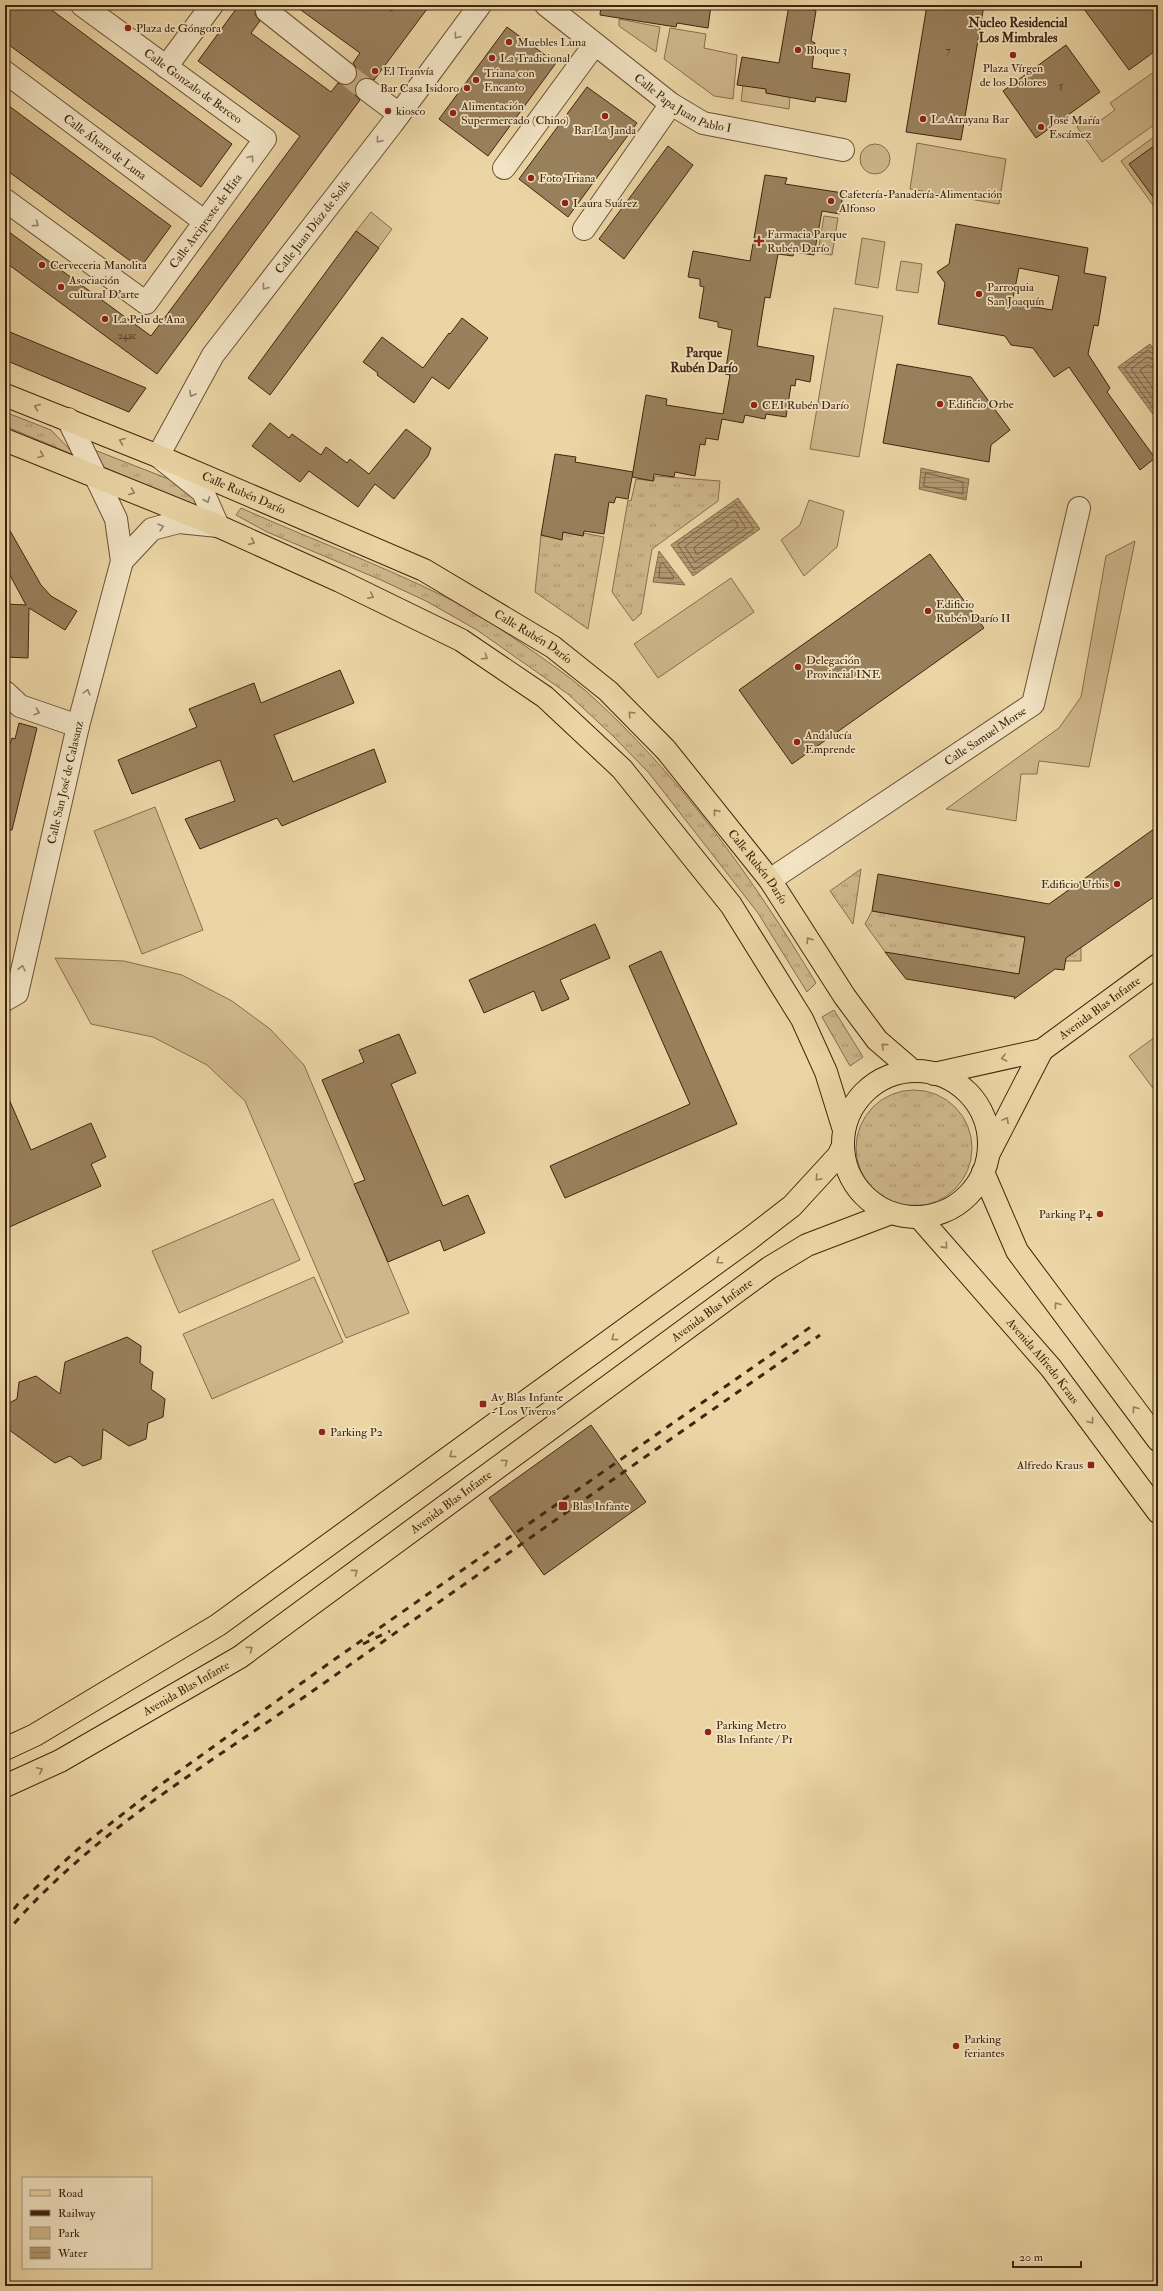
<svg xmlns="http://www.w3.org/2000/svg" width="1163" height="2291" font-family="'IM FELL Double Pica',serif">
  <defs>
    <pattern id="grass-tufts" width="24" height="20" patternUnits="userSpaceOnUse"><rect width="24" height="20" fill="#ceb78b"/><path d="M3 7l-1-3M5 7V3M7 7l1-3M15 17l-1-3M17 17v-4M19 17l1-3" fill="none" stroke="#a99570"/></pattern>
    <pattern id="water-rules" width="6" height="5" patternUnits="userSpaceOnUse"><rect width="6" height="5" fill="#b19972"/><path d="M0 2.5h6" fill="none" stroke="#917d5c"/></pattern>
  </defs>
  <rect width="100%" height="100%" fill="#ebd5a5"/>
  <filter id="stains"><feTurbulence type="fractalNoise" baseFrequency=".005" numOctaves="4"/><feColorMatrix values="0 0 0 0 .2 0 0 0 0 .09 0 0 0 0 .02 0 0 0 .5 -.17"/></filter>
  <radialGradient id="worn" r=".72"><stop offset=".6" stop-color="#630" stop-opacity="0"/><stop offset="1" stop-color="#630" stop-opacity=".3"/></radialGradient>
  <g fill="url(#grass-tufts)" stroke="#876e4c">
    <polygon points="5,412 51,430 76,456 5,426"/>
    <polygon points="92,449 189,487 202,510 101,466"/>
    <polygon points="655,476 720,481 718,501 652,549 641,614 633,621 612,592 628,500 631,501 636,479 654,481"/>
    <path d="M241 508C319 543 401 572 476 613 490 621 504 632 518 641 541 657 565 673 586 691 678 773 753 878 816 983L807 992 758 913 649 773 613 736 568 694 477 630 426 601 381 580 267 532 236 515Z"/>
    <polygon points="563,532 583,536 584,533 604,537 588,629 535,592 541,535 562,539"/>
    <polygon points="861,869 853,924 830,891"/>
    <polygon points="872,911 1045,941 1073,940 1081,948 1081,961 1063,961 1022,954 1019,974 886,953 865,924"/>
    <polygon points="834,1010 863,1057 850,1066 822,1017"/>
    <circle cx="914" cy="1148" r="58"/>
  </g>
  <g fill="#ceb78b" stroke="#876e4c">
    <polygon points="619,19 660,27 656,52 619,26"/>
    <polygon points="670,28 706,34 704,48 737,55 733,99 714,96 664,59"/>
    <polygon points="1158,69 1158,122 1102,162 1077,127 1092,116 1097,123 1115,110 1110,103"/>
    <polygon points="743,85 766,89 766,93 790,97 789,109 741,101"/>
    <polygon points="1158,134 1158,212 1121,161"/>
    <polygon points="917,143 1006,159 999,204 910,189"/>
    <circle cx="875" cy="159" r="15"/>
    <polygon points="371,212 392,229 378,248 356,231"/>
    <polygon points="824,216 838,218 832,255 818,253"/>
    <polygon points="862,238 885,242 878,288 855,284"/>
    <polygon points="901,261 922,264 918,293 896,290"/>
    <polygon points="834,308 883,316 859,457 810,449"/>
    <polygon points="809,500 844,511 837,547 804,576 781,540 800,525"/>
    <polygon points="1135,541 1089,767 1039,761 1037,774 1021,774 1016,821 946,809 1059,728 1081,697 1106,556"/>
    <polygon points="731,578 754,612 658,678 634,644"/>
    <polygon points="155,807 203,930 142,954 94,831"/>
    <polygon points="55,958 124,961 182,975 232,1001 270,1029 304,1065 409,1313 346,1338 245,1101 207,1065 153,1037 91,1024"/>
    <polygon points="1158,1035 1158,1095 1129,1056"/>
    <polygon points="273,1199 300,1260 179,1313 152,1251"/>
    <polygon points="314,1277 343,1342 212,1399 183,1334"/>
  </g>
  <g fill="url(#water-rules)" stroke="#846b4a">
    <polygon points="1150,344 1158,355 1158,421 1118,367"/>
    <polygon points="921,468 969,479 966,500 919,489"/>
    <polygon points="738,498 760,529 693,576 671,545"/>
    <polygon points="659,551 685,585 653,582"/>
  </g>
  <g fill="none" stroke-linecap="round" stroke-linejoin="round">
    <g stroke="#785f40" stroke-width="1">
      <polyline points="1158,357 1148,350 1124,368 1158,415"/>
      <polyline points="1158,362 1147,357 1131,369 1158,406"/>
      <polyline points="1158,368 1147,365 1140,370 1158,396"/>
      <polygon points="926,473 963,482 963,494 924,486"/>
      <polygon points="736,504 754,529 694,570 678,545"/>
      <polygon points="735,511 746,528 695,562 685,547"/>
      <polygon points="733,520 736,521 738,527 698,554 696,554 694,548"/>
      <polygon points="663,563 674,577 673,579 659,578 660,565"/>
    </g>
  </g>
  <g fill="#99815d" stroke="#40250e" fill-rule="evenodd">
    <polygon points="13,5 45,5 232,144 201,187 5,42 5,16"/>
    <polygon points="239,5 256,5 255,15 260,21 251,33 331,92 338,83 349,85 355,80 357,69 353,63 360,53 294,5 383,5 392,11 394,5 430,5 374,80 362,78 357,83 355,95 360,100 157,374 5,262 5,229 151,336 300,136 198,61"/>
    <polygon points="601,5 711,5 708,28 677,23 676,27 600,15"/>
    <polygon points="789,5 811,5 811,9 816,11 811,41 815,43 812,68 850,74 846,102 816,97 815,102 766,93 766,89 737,85 742,57 779,63"/>
    <polygon points="927,5 984,5 961,140 906,132"/>
    <polygon points="1081,5 1152,5 1158,14 1158,49 1129,70"/>
    <polygon points="507,27 556,63 488,156 439,119"/>
    <polygon points="1066,45 1100,92 1036,138 1003,91"/>
    <polygon points="587,87 637,123 568,217 519,179"/>
    <polygon points="5,103 171,226 140,268 5,169"/>
    <polygon points="1158,143 1158,204 1129,164"/>
    <polygon points="668,146 693,165 624,259 599,239"/>
    <polygon points="765,175 787,178 785,184 843,193 840,214 822,211 814,255 794,252 793,256 778,254 770,298 765,297 757,346 814,356 810,382 796,379 795,386 791,385 786,417 766,414 765,419 745,415 743,423 722,419 718,440 706,438 705,445 700,444 695,476 675,472 674,477 654,474 653,481 632,477 646,395 667,399 666,405 723,414 730,375 725,374 732,330 718,327 718,322 699,318 704,287 700,286 700,279 688,277 693,251 750,261"/>
    <path d="M956 224 1088 248 1084 273 1106 277 1098 326 1094 325 1088 354 1110 388 1107 392 1155 458 1140 470 1069 367 1054 377 1033 348 1011 345 1005 336 938 324 945 283 937 272 949 264ZM1019 268 1059 276 1052 310 1012 303Z"/>
    <polygon points="356,231 379,248 270,395 248,378"/>
    <polygon points="462,318 488,338 449,389 432,377 414,403 377,375 378,373 363,362 382,337 423,368 449,333 450,334"/>
    <polygon points="5,330 46,347 146,388 129,412 5,360"/>
    <polygon points="897,364 971,377 1010,430 991,445 989,462 883,443"/>
    <polygon points="270,423 289,438 292,434 321,455 326,447 347,463 350,459 369,474 406,429 431,448 428,456 394,499 375,484 358,507 309,471 300,482 252,446"/>
    <polygon points="555,454 576,457 575,462 633,472 628,499 616,497 614,503 609,502 604,534 584,531 583,536 563,532 562,540 541,535"/>
    <polygon points="5,522 41,585 51,596 77,611 65,630 29,608 28,658 6,657 5,604 26,605 5,566"/>
    <polygon points="930,554 984,628 792,764 739,690"/>
    <polygon points="340,670 354,703 274,735 293,782 374,749 386,782 282,826 277,818 200,849 185,819 235,801 220,760 132,794 118,760 197,727 189,709 254,683 261,703"/>
    <polygon points="19,723 37,728 12,830 5,830 5,746 9,747 12,738 15,739"/>
    <polygon points="1158,826 1158,894 1066,958 1064,970 1055,969 1014,999 1015,997 906,979 885,952 1019,974 1025,937 872,911 878,874 1049,904"/>
    <polygon points="595,924 610,958 560,980 569,999 542,1011 534,991 484,1013 469,980"/>
    <polygon points="661,951 737,1124 565,1198 550,1166 690,1104 629,966"/>
    <polygon points="399,1034 416,1073 391,1084 443,1206 468,1195 485,1233 444,1251 440,1240 388,1262 354,1184 365,1180 322,1080 364,1062 359,1050"/>
    <polygon points="5,1090 31,1150 91,1123 106,1157 91,1164 101,1186 5,1229"/>
    <polygon points="127,1337 141,1346 140,1363 153,1372 151,1389 165,1399 163,1417 148,1423 146,1439 129,1446 103,1429 101,1459 83,1466 70,1456 55,1463 5,1427 5,1405 17,1399 19,1382 36,1376 60,1394 65,1362"/>
    <polygon points="591,1425 646,1502 544,1575 489,1498"/>
  </g>
  <g fill="none" stroke-linecap="round" stroke-linejoin="round">
    <polyline stroke="#c9b287" stroke-width="22" stroke-dasharray="22 11" stroke-linecap="butt" points="345,73 367,90"/>
    <g stroke="#6b5134" stroke-width="24">
      <g id="minor">
        <path id="s1" d="M546 5 671 104 703 123 843 150"/>
        <polyline points="267,11 345,73"/>
        <polyline points="166,67 212,5"/>
        <path id="s2" d="M5 72 205 222"/>
        <polyline points="367,90 399,114"/>
        <polyline points="504,168 595,44"/>
        <path id="s3" d="M5 200 146 303 265 139 82 5"/>
        <polyline points="584,229 671,104"/>
        <path id="s4" d="M122 561 152 529 179 522 218 526 203 492 158 456 213 355 392 124 480 5"/>
        <polyline points="5,692 20,706 78,726"/>
        <path id="s5" d="M770 880 1033 704 1079 508"/>
        <path id="s6" d="M5 1000 17 993 78 726 122 561 116 519 68 419"/>
      </g>
    </g>
    <g stroke="#40250e" stroke-width="24">
      <g id="major">
        <path id="s7" d="M5 395 158 456 424 570 553 647 608 691 666 750 770 880 845 997 877 1040 913 1071"/>
        <polyline points="5,440 218,526 340,581 461,640 545,697 622,769 731,905 802,1019 826,1072 844,1130"/>
        <circle cx="916" cy="1144" r="73"/>
        <path id="s8" d="M934 1074 1042 1050 1158 965"/>
        <polyline points="989,1153 1042,1050"/>
        <polyline points="983,1172 1017,1251 1158,1440"/>
        <path id="s9" d="M919 1217 1051 1368 1158 1512"/>
        <polyline points="5,1749 35,1735 218,1625 748,1240 792,1206 838,1156 842,1148"/>
        <path id="s10" d="M5 1786 60 1761 240 1657 769 1268 807 1245 891 1213"/>
      </g>
    </g>
    <use href="#minor" stroke="#f2e4c4" stroke-width="22"/>
    <use href="#major" stroke="#ebd5a5" stroke-width="22"/>
    <g stroke="#40250e" stroke-width="3" stroke-dasharray="7 7" stroke-linecap="butt">
      <polyline points="363,1644 390,1631"/>
      <polyline points="5,1920 18,1904 78,1849 156,1788 335,1659 812,1326"/>
      <path d="M5 1934C89 1835 202 1768 307 1695 478 1575 648 1454 820 1335"/>
    </g>
  </g>
  <defs><path id="oneway-chevron" d="M-2-3.5L2.5 0L-2 3.5" fill="none" stroke-width="1.6" stroke-linecap="round" stroke-linejoin="round"/></defs>
  <g stroke="#998469">
    <use href="#oneway-chevron" transform="translate(457 36) rotate(127)"/>
    <use href="#oneway-chevron" transform="translate(379 140) rotate(129)"/>
    <use href="#oneway-chevron" transform="translate(251 158) rotate(-54)"/>
    <use href="#oneway-chevron" transform="translate(36 224) rotate(36)"/>
    <use href="#oneway-chevron" transform="translate(265 287) rotate(127)"/>
    <use href="#oneway-chevron" transform="translate(192 394) rotate(119)"/>
    <use href="#oneway-chevron" transform="translate(207 500) rotate(67)"/>
    <use href="#oneway-chevron" transform="translate(161 527) rotate(-16)"/>
    <use href="#oneway-chevron" transform="translate(87 692) rotate(-75)"/>
    <use href="#oneway-chevron" transform="translate(37 712) rotate(19)"/>
    <use href="#oneway-chevron" transform="translate(22 968) rotate(-77)"/>
  </g>
  <g stroke="#967d5a">
    <use href="#oneway-chevron" transform="translate(37 407) rotate(-159)"/>
    <use href="#oneway-chevron" transform="translate(122 441) rotate(-158)"/>
    <use href="#oneway-chevron" transform="translate(41 455) rotate(23)"/>
    <use href="#oneway-chevron" transform="translate(132 492) rotate(22)"/>
    <use href="#oneway-chevron" transform="translate(252 542) rotate(24)"/>
    <use href="#oneway-chevron" transform="translate(371 596) rotate(26)"/>
    <use href="#oneway-chevron" transform="translate(485 657) rotate(34)"/>
    <use href="#oneway-chevron" transform="translate(631 714) rotate(-134)"/>
    <use href="#oneway-chevron" transform="translate(716 812) rotate(-129)"/>
    <use href="#oneway-chevron" transform="translate(809 940) rotate(-122)"/>
    <use href="#oneway-chevron" transform="translate(884 1046) rotate(-139)"/>
    <use href="#oneway-chevron" transform="translate(1004 1058) rotate(167)"/>
    <use href="#oneway-chevron" transform="translate(1006 1120) rotate(-62)"/>
    <use href="#oneway-chevron" transform="translate(818 1178) rotate(133)"/>
    <use href="#oneway-chevron" transform="translate(945 1246) rotate(48)"/>
    <use href="#oneway-chevron" transform="translate(719 1261) rotate(145)"/>
    <use href="#oneway-chevron" transform="translate(1057 1305) rotate(-127)"/>
    <use href="#oneway-chevron" transform="translate(614 1338) rotate(144)"/>
    <use href="#oneway-chevron" transform="translate(1135 1409) rotate(-127)"/>
    <use href="#oneway-chevron" transform="translate(1091 1421) rotate(53)"/>
    <use href="#oneway-chevron" transform="translate(452 1455) rotate(144)"/>
    <use href="#oneway-chevron" transform="translate(505 1462) rotate(-36)"/>
    <use href="#oneway-chevron" transform="translate(355 1572) rotate(-36)"/>
    <use href="#oneway-chevron" transform="translate(250 1649) rotate(-36)"/>
    <use href="#oneway-chevron" transform="translate(40 1770) rotate(-25)"/>
  </g>
  <g fill="#8f2418" stroke="#f2e4c4" stroke-width="1.5">
    <circle cx="128" cy="28" r="4"/>
    <circle cx="509" cy="42" r="4"/>
    <circle cx="798" cy="50" r="4"/>
    <circle cx="1013" cy="55" r="4"/>
    <circle cx="492" cy="58" r="4"/>
    <circle cx="375" cy="71" r="4"/>
    <circle cx="476" cy="80" r="4"/>
    <circle cx="467" cy="88" r="4"/>
    <circle cx="388" cy="111" r="4"/>
    <circle cx="453" cy="113" r="4"/>
    <circle cx="605" cy="116" r="4"/>
    <circle cx="923" cy="119" r="4"/>
    <circle cx="1041" cy="127" r="4"/>
    <circle cx="531" cy="178" r="4"/>
    <circle cx="831" cy="201" r="4"/>
    <circle cx="565" cy="203" r="4"/>
    <path d="M757 235h4v4h4v4h-4v4h-4v-4h-4v-4h4z"/>
    <circle cx="42" cy="265" r="4"/>
    <circle cx="61" cy="287" r="4"/>
    <circle cx="979" cy="294" r="4"/>
    <circle cx="105" cy="319" r="4"/>
    <circle cx="940" cy="404" r="4"/>
    <circle cx="754" cy="405" r="4"/>
    <circle cx="928" cy="611" r="4"/>
    <circle cx="798" cy="667" r="4"/>
    <circle cx="797" cy="742" r="4"/>
    <circle cx="1117" cy="884" r="4"/>
    <circle cx="1100" cy="1214" r="4"/>
    <rect x="479" y="1400" width="8" height="8" rx="2"/>
    <circle cx="322" cy="1432" r="4"/>
    <rect x="1087" y="1461" width="8" height="8" rx="2"/>
    <rect x="558" y="1501" width="10" height="10" rx="2"/>
    <circle cx="708" cy="1732" r="4"/>
    <circle cx="956" cy="2046" r="4"/>
  </g>
  <g text-anchor="middle" stroke-width="3.5" stroke-linejoin="round" paint-order="stroke">
    <g font-size="10" fill="#563c22">
      <text x="948" y="54">7</text>
      <text x="1061" y="89">5</text>
      <text x="127" y="339">24ac</text>
    </g>
    <g font-size="12" fill="#40250e" stroke="#f2e4c4" text-anchor="start">
      <text x="136" y="32">Plaza de Góngora</text>
      <text x="517" y="46">Muebles Luna</text>
      <text x="806" y="54">Bloque 3</text>
      <text x="500" y="62">La Tradicional</text>
      <text x="1013" y="72" text-anchor="middle">Plaza Vírgen<tspan x="1013" dy="14">de los Dolores</tspan></text>
      <text x="383" y="75">El Tranvía</text>
      <text x="484" y="77">Triana con<tspan x="484" dy="14">Encanto</tspan></text>
      <text x="459" y="92" text-anchor="end">Bar Casa Isidoro</text>
      <text x="461" y="110">Alimentación<tspan x="461" dy="14">Supermercado (Chino)</tspan></text>
      <text x="396" y="115">kiosco</text>
      <text x="931" y="123">La Atrayana Bar</text>
      <text x="1049" y="124">José María<tspan x="1049" dy="14">Escámez</tspan></text>
      <text x="605" y="134" text-anchor="middle">Bar La Janda</text>
      <text x="539" y="182">Foto Triana</text>
      <text x="839" y="198">Cafetería-Panadería-Alimentación<tspan x="839" dy="14">Alfonso</tspan></text>
      <text x="573" y="207">Laura Suárez</text>
      <text x="767" y="238">Farmacia Parque<tspan x="767" dy="14">Rubén Darío</tspan></text>
      <text x="50" y="269">Cerveceria Manolita</text>
      <text x="69" y="284">Asociación<tspan x="69" dy="14">cultural D'arte</tspan></text>
      <text x="987" y="291">Parroquia<tspan x="987" dy="14">San Joaquín</tspan></text>
      <text x="113" y="323">La Pelu de Ana</text>
      <text x="948" y="408">Edificio Orbe</text>
      <text x="762" y="409">CEI Rubén Darío</text>
      <text x="936" y="608">Edificio<tspan x="936" dy="14">Rubén Darío II</tspan></text>
      <text x="806" y="664">Delegación<tspan x="806" dy="14">Provincial INE</tspan></text>
      <text x="805" y="739">Andalucía<tspan x="805" dy="14">Emprende</tspan></text>
      <text x="1109" y="888" text-anchor="end">Edificio Urbis</text>
      <text x="1092" y="1218" text-anchor="end">Parking P4</text>
      <text x="491" y="1401">Av Blas Infante<tspan x="491" dy="14">- Los Viveros</tspan></text>
      <text x="330" y="1436">Parking P2</text>
      <text x="1083" y="1469" text-anchor="end">Alfredo Kraus</text>
      <text x="572" y="1510">Blas Infante</text>
      <text x="716" y="1729">Parking Metro<tspan x="716" dy="14">Blas Infante / P1</tspan></text>
      <text x="964" y="2043">Parking<tspan x="964" dy="14">feriantes</tspan></text>
    </g>
    <g font-size="12" fill="#40250e" stroke="#f2e4c4">
      <text transform="translate(193 86) rotate(36)" y="4">Calle Gonzalo de Berceo</text>
      <text dy="4" stroke="none"><textPath href="#s1" startOffset="170">Calle Papa Juan Pablo I</textPath></text>
      <text dy="4" stroke="none"><textPath href="#s2" startOffset="125">Calle Álvaro de Luna</textPath></text>
      <text dy="4" stroke="none"><textPath href="#s3" startOffset="276">Calle Arcipreste de Hita</textPath></text>
      <text dy="4" stroke="none"><textPath href="#s4" startOffset="483">Calle Juan Díaz de Solís</textPath></text>
      <text dy="4" stroke="none"><textPath href="#s7" startOffset="258">Calle Rubén Darío</textPath></text>
      <text dy="4" stroke="none"><textPath href="#s7" startOffset="582">Calle Rubén Darío</textPath></text>
      <text dy="4" stroke="none"><textPath href="#s5" startOffset="259">Calle Samuel Morse</textPath></text>
      <text dy="4" stroke="none"><textPath href="#s6" startOffset="230">Calle San José de Calasanz</textPath></text>
      <text dy="4" stroke="none"><textPath href="#s7" startOffset="906">Calle Rubén Darío</textPath></text>
      <text dy="4" stroke="none"><textPath href="#s8" startOffset="182">Avenida Blas Infante</textPath></text>
      <text dy="4" stroke="none"><textPath href="#s10" startOffset="854">Avenida Blas Infante</textPath></text>
      <text dy="4" stroke="none"><textPath href="#s9" startOffset="190">Avenida Alfredo Kraus</textPath></text>
      <text dy="4" stroke="none"><textPath href="#s10" startOffset="530">Avenida Blas Infante</textPath></text>
      <text dy="4" stroke="none"><textPath href="#s10" startOffset="206">Avenida Blas Infante</textPath></text>
    </g>
    <g font-size="13" font-weight="bold" fill="#40250e" stroke="#f2e4c4">
      <text x="1018" y="27">Nucleo Residencial<tspan x="1018" dy="15">Los Mimbrales</tspan></text>
      <text x="704" y="357">Parque<tspan x="704" dy="15">Rubén Darío</tspan></text>
    </g>
  </g>
  <rect width="1163" height="2291" fill="none" stroke="#ebd5a5" stroke-width="20"/>
  <rect x="6" y="6" width="1151" height="2279" fill="none" stroke="#40250e" stroke-width="2"/>
  <rect x="10" y="10" width="1143" height="2271" fill="none" stroke="#40250e"/>
  <rect x="22" y="2177" width="130" height="92" fill="#f2e4c4" stroke="#ab987b"/>
  <rect x="30" y="2190" width="20" height="6" fill="#ebd5a5" stroke="#ab987b"/>
  <text x="58" y="2197" font-size="12" fill="#40250e">Road</text>
  <rect x="30" y="2210" width="20" height="6" fill="#40250e" stroke="#ab987b"/>
  <text x="58" y="2217" font-size="12" fill="#40250e">Railway</text>
  <rect x="30" y="2227" width="20" height="12" fill="#ceb78b" stroke="#ab987b"/>
  <text x="58" y="2237" font-size="12" fill="#40250e">Park</text>
  <rect x="30" y="2247" width="20" height="12" fill="url(#water-rules)" stroke="#ab987b"/>
  <text x="58" y="2257" font-size="12" fill="#40250e">Water</text>
  <path d="M1013 2261v6h68v-6" fill="none" stroke="#40250e" stroke-width="2"/>
  <text x="1019" y="2261" font-size="12" fill="#40250e" stroke="#f2e4c4" stroke-width="3" paint-order="stroke">20 m</text>
  <rect width="100%" height="100%" filter="url(#stains)"/>
  <rect width="100%" height="100%" fill="url(#worn)"/>
</svg>
